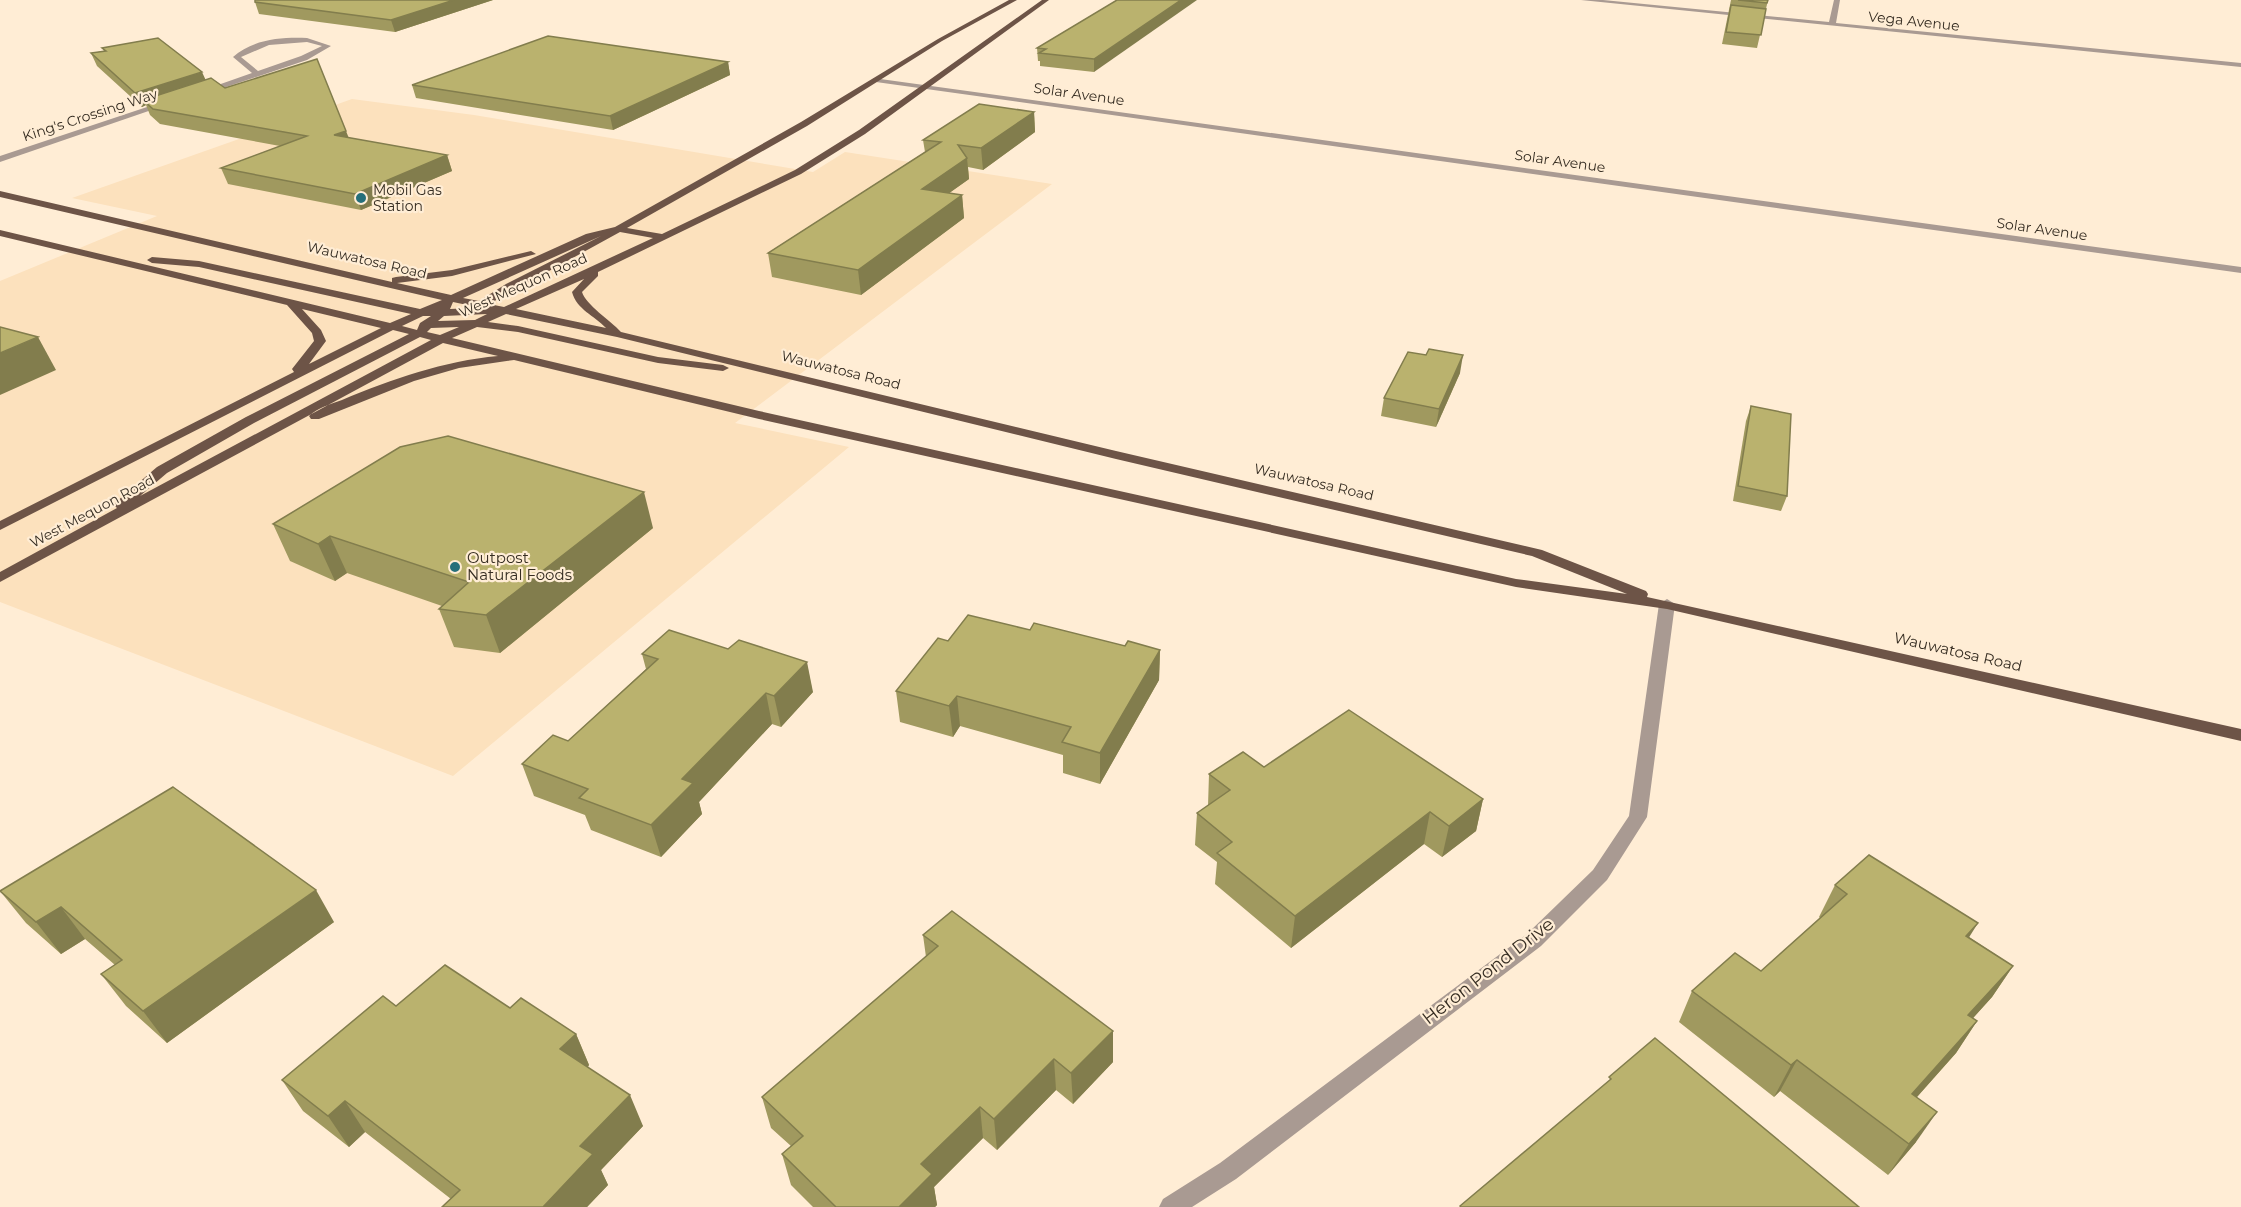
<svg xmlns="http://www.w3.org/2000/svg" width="2241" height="1207" font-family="Montserrat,sans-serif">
  <rect width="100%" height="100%" fill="#ffedd5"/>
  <polygon fill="#fce1bd" points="352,99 474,115 813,172 845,152 1052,184 735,423 849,447 453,776 0,602 0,281 157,216 72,198"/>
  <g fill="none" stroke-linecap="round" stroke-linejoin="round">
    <g fill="#a99a92" fill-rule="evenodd">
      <polygon points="1581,0 1603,0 1829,22 1834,0 1840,0 1836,23 2241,63 2241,67"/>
      <path d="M307 38 331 46 307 60 205 94 198 92 252 73 233 57C253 39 282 37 307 38ZM307 42 322 46 301 56 258 71 241 57 269 45Z"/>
      <polygon points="873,78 2241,267 2241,273 876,82"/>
      <polygon points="162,102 169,104 0,162 0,156"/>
      <polygon points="1667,599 1675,604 1647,817 1607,880 1541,946 1236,1179 1192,1207 1159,1207 1163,1199 1220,1163 1527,934 1593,870 1629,816 1659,604"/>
    </g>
    <path fill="#6d5447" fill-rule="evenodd" d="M1009 0H1017L942 41 807 126 627 228 662 234 795 170 859 130 1042 0H1049L865 134 801 174 598 272V276L582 292C586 305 610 320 621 332L1116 451 1542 550 1646 591 1648 594 1647 597 2241 729V741L1667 609 1516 587 759 419 514 360 459 368 414 381 319 419H311L309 416C317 408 331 404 342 400 392 379 444 361 498 356L443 343 0 582V572L117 508 114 505 116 502 157 467 246 417 409 334 393 330 0 530V521L294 372 292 369 314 341 312 333 287 305 0 236V230L390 323 411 314 199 267 152 263 147 260 152 257 199 261 420 309 442 300 0 197V191L392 282V278L396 277 452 270 531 251 536 254 452 276 397 283 451 295 586 234 615 227 801 122 938 39ZM620 232 653 238 504 307 489 304ZM601 236 506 284 479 301 463 298ZM584 279 572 292C577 310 594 315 606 328L516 309ZM453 302 472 306 471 308 450 309ZM302 309 381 328 309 364 326 341 321 330ZM487 314 475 320 438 321 444 316ZM506 314 617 337 1116 459 1532 556 1627 594 1516 579 759 411 452 338 477 327 518 332 658 363 723 371 729 368 723 365 658 357 518 326 488 322ZM423 316H431L420 323 417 330 402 326ZM459 327 440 335 427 332 431 328ZM420 337 431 340 140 496 167 473 254 423Z"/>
  </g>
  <g fill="#a0995f">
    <polygon points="493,0 395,32 259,14 255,2"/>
    <polygon points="1117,0 1094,72 1040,66 1040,61 1038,61 1037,48"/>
    <polygon points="1731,0 1768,0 1757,48 1722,44"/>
    <polygon points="102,48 205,80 349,138 447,155 452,171 361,210 228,184 221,168 280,146 160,124 150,115 146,105 142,107 97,66 91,53 104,51"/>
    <polygon points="728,62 730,75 613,130 416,98 412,85"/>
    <polygon points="1034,112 1035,132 983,170 968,167 969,179 949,193 962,195 964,218 861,295 772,277 768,253 925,152 923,140"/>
    <polygon points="1426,355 1460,373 1436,427 1381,416 1384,398"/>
    <polygon points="1751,406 1787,496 1781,511 1733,501 1746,421"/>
    <polygon points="273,524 653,528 500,653 454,647 439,609 442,606 347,573 335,581 290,561"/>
    <polygon points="1030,630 1125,646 1160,650 1159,680 1100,784 1063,773 1063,755 960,726 953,737 900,722 896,691 948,641"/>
    <polygon points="642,654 813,692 781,727 772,724 699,802 702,814 661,857 591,830 585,815 534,796 522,764 568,741 646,669"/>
    <polygon points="1264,767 1483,799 1476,831 1442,857 1424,844 1291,948 1215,884 1217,862 1195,845 1197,813 1208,806 1209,774"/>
    <polygon points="1835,885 1969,937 2013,966 1992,997 1973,1018 1977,1021 1956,1053 1917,1097 1916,1142 1888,1175 1780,1091 1774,1097 1679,1022 1692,991 1761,971 1820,918 1819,917"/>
    <polygon points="0,891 334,922 167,1043 126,1006 101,974 115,965 85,939 61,954 26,923"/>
    <polygon points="923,935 1113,1031 1113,1062 1073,1104 1056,1090 997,1150 983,1138 934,1187 937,1205 935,1207 813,1207 791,1185 782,1154 791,1146 771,1128 762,1097 926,957"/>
    <polygon points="396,1006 510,1008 576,1034 589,1065 588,1067 643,1126 601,1170 608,1185 587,1207 442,1207 451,1199 365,1132 349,1147 303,1111 282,1080"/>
  </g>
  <g fill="#827d4d">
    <polygon points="454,0 493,0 395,32 391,20"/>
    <polygon points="1181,0 1197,0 1094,72 1094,59"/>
    <polygon points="728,62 730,75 613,130 610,116"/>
    <polygon points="202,72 208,85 143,100 146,105 142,107 135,93"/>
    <polygon points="1034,112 1035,132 983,170 981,148"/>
    <polygon points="346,131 352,146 334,135"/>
    <polygon points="447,155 452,171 361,210 355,194"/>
    <polygon points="967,158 969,179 924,211 922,189"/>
    <polygon points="962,195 964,218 861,295 858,270"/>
    <polygon points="38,337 56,370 0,395 0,353"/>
    <polygon points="1463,355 1460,373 1436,427 1439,409"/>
    <polygon points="644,492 653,528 500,653 486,615"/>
    <polygon points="330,536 347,573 335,581 318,544"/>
    <polygon points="1160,650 1159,680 1100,784 1100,753"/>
    <polygon points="807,662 813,692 781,727 774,696"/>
    <polygon points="766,693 772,724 699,802 702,814 661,857 651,825 682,779"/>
    <polygon points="957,696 960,726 953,737 949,706"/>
    <polygon points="1483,799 1476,831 1442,857 1449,826"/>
    <polygon points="1430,812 1424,844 1291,948 1295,916"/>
    <polygon points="316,890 334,922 167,1043 143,1011"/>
    <polygon points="61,907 85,939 61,954 36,922"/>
    <polygon points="1978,923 1958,955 1966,936"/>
    <polygon points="2013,966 1992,997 1947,1047 1968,1015"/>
    <polygon points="1977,1021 1956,1053 1892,1125 1912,1094"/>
    <polygon points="1113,1031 1113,1062 1073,1104 1071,1073"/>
    <polygon points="576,1034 589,1065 575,1080 560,1049"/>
    <polygon points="1054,1059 1056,1090 997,1150 994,1119"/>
    <polygon points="1797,1060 1780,1091 1774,1097 1791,1065"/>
    <polygon points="630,1095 643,1126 601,1170 608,1185 587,1207 543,1207 580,1146"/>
    <polygon points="345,1101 365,1132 349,1147 328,1116"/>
    <polygon points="980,1107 983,1138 934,1187 937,1205 935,1207 899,1207 921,1164"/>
    <polygon points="1937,1112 1916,1142 1888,1175 1909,1144"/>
  </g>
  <g fill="#bab26e" stroke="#827d4d" stroke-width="1.5">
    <polygon points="255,0 454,0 391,20 255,2"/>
    <polygon points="1117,0 1181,0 1094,59 1039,53 1046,49 1037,48"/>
    <polygon points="1738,0 1768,0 1767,3"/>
    <polygon points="1731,5 1766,9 1761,35 1726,32"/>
    <polygon points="548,36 728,62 610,116 412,85"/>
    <polygon points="158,38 202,72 135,93 91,53 106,51 102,48"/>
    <polygon points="317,59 346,131 334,135 447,155 355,194 221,168 307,136 153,109 143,100 211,78 225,88"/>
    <polygon points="979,104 1034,112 981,148 958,145 967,158 922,189 962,195 858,270 768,253 941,142 923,140"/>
    <polygon points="0,327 38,337 0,353"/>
    <polygon points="1429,349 1463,355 1439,409 1384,398 1408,352 1426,355"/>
    <polygon points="1751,406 1791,414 1787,496 1738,486"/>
    <polygon points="448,436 644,492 486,615 439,609 469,582 330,536 318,544 273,524 400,447"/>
    <polygon points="968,615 1030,630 1034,623 1125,646 1128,641 1160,650 1100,753 1062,742 1071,727 957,696 949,706 896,691 938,638 948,641"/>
    <polygon points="669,630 728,649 739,640 807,662 774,696 766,693 682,779 693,783 651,825 579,798 588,789 522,764 553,735 568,741 658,659 642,654"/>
    <polygon points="1349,710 1483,799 1449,826 1430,812 1295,916 1217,853 1232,842 1197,813 1230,790 1209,774 1243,752 1264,767"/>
    <polygon points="173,787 316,890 143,1011 101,974 122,960 61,907 36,922 0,891"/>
    <polygon points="1869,855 1978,923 1966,936 2013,966 1968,1015 1977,1021 1912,1094 1937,1112 1909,1144 1797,1060 1791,1065 1692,991 1735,953 1761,971 1847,894 1835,885"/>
    <polygon points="952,911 1113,1031 1071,1073 1054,1059 994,1119 980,1107 921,1164 932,1174 899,1207 836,1207 782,1154 803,1136 762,1097 938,946 923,935"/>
    <polygon points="445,965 510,1008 521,998 576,1034 560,1049 630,1095 580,1146 593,1154 543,1207 442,1207 460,1190 345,1101 328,1116 282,1080 383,996 396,1006"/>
    <polygon points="1655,1038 1859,1207 1461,1207 1460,1206 1611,1079 1609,1077"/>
  </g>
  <g fill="#266f7a" stroke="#ffedd5" stroke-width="2">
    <circle cx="361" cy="198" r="6"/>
    <circle cx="455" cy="567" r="6"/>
  </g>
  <g text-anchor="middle" stroke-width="4.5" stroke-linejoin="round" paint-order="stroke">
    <g font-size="14" fill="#362d22" stroke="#ffedd5">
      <text transform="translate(1914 21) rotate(6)" y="5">Vega Avenue</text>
      <text transform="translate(1079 94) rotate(8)" y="5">Solar Avenue</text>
      <text transform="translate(90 115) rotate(-18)" y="5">King's Crossing Way</text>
      <text transform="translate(1560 161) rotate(8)" y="5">Solar Avenue</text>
      <text transform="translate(2042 229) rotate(8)" y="5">Solar Avenue</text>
      <text transform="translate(367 260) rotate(13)" y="5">Wauwatosa Road</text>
      <text transform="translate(523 285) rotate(-24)" y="5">West Mequon Road</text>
      <text transform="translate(841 370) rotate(14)" y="5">Wauwatosa Road</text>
      <text transform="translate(1314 482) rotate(13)" y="5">Wauwatosa Road</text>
      <text transform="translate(92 511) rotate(-28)" y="5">West Mequon Road</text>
    </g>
    <g font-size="14" fill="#362d22" stroke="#ffedd5" text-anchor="start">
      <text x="373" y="195">Mobil Gas<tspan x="373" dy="16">Station</tspan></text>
    </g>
    <g font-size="15" fill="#362d22" stroke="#ffedd5" text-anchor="start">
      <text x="467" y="563">Outpost<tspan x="467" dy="17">Natural Foods</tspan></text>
    </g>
    <g font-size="15" fill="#362d22" stroke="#ffedd5">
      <text transform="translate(1958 652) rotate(13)" y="5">Wauwatosa Road</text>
    </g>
    <g font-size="18" fill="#362d22" stroke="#ffedd5">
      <text transform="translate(1488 971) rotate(-38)" y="6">Heron Pond Drive</text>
    </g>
  </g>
</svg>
